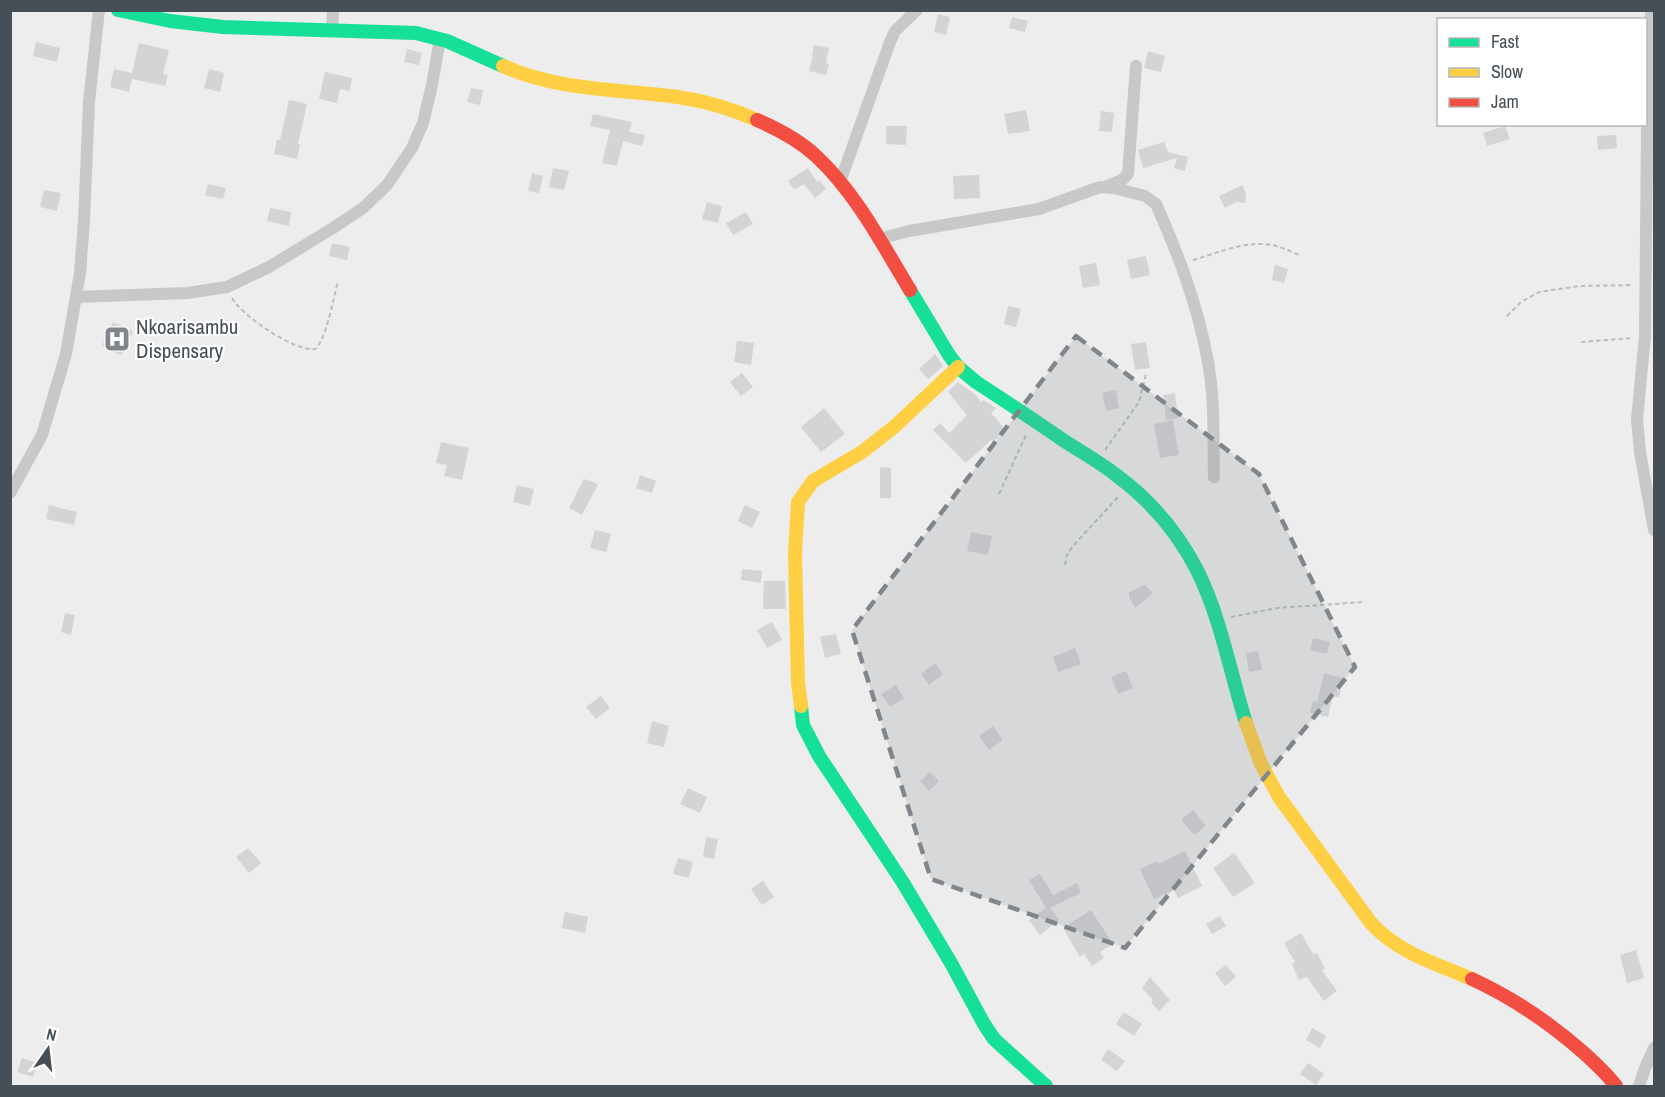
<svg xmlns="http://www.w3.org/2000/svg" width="1665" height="1097" font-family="'Archivo Narrow',sans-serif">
  <rect width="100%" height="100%" fill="#ededed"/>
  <g fill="#d3d4d6">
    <polygon points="938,14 950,17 946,35 934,32"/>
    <polygon points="1012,17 1028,21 1025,32 1009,28"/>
    <polygon points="36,42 60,48 57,62 33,56"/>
    <polygon points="139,43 169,50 163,74 168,75 165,86 132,79 129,92 110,87 114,69 132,73"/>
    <polygon points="814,45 829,48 826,63 829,64 826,75 809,71 813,55 812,55"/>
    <polygon points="407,49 422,53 419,65 404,62"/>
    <polygon points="1148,51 1165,56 1161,72 1144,68"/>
    <polygon points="209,69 224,73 220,92 204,88"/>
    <polygon points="325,72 352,78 350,91 340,89 337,103 319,99"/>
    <polygon points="471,88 483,90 480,105 467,102"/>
    <polygon points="289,100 307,104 298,144 300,145 297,159 274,154 277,139 280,140"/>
    <polygon points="1026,110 1030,131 1008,134 1004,114"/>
    <polygon points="1101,111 1114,113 1112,132 1099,131"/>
    <polygon points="593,114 632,122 629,132 645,135 642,146 623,141 617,166 602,163 610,130 590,126"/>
    <polygon points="886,126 907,126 906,145 886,144"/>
    <polygon points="1505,126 1510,139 1487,146 1483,133"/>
    <polygon points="1616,135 1617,148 1598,150 1597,136"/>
    <polygon points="1164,142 1168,152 1188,157 1185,171 1174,168 1177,158 1143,168 1138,150"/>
    <polygon points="553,168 569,171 564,190 549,187"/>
    <polygon points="808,168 817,182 819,180 826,189 815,198 804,184 794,190 788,181"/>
    <polygon points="532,173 543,176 539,193 528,191"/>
    <polygon points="979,175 980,198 954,199 953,176"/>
    <polygon points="208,184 226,188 223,199 205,195"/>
    <polygon points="1242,185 1246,193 1245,203 1236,202 1225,208 1219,196"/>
    <polygon points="44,190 61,193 57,211 40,207"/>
    <polygon points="707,202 722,206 718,223 702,219"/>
    <polygon points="270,208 291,212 289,226 267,221"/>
    <polygon points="746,212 753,224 733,235 726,223"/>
    <polygon points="332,243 350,247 347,260 329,256"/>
    <polygon points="1146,256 1150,275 1131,279 1127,260"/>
    <polygon points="1096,263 1100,285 1083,288 1079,266"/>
    <polygon points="1275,265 1288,269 1284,283 1272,280"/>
    <polygon points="1008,306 1021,309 1016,327 1004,324"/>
    <polygon points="113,322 133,331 121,355 102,346"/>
    <polygon points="737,341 754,343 751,365 734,362"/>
    <polygon points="1146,342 1150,368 1135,370 1131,344"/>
    <polygon points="935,354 943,366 928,379 919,369"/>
    <polygon points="742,373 753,387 741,396 730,382"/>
    <polygon points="958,382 976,395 981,402 983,400 996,408 991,413 1006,430 993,442 991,440 966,463 933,430 940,423 949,433 967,415 948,392"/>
    <polygon points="1116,390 1119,408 1106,411 1102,393"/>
    <polygon points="1175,393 1178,418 1166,420 1163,395"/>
    <polygon points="824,408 845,434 821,452 801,427"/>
    <polygon points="1173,420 1179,455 1160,458 1154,424"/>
    <polygon points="441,442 469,448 462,480 444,476 447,465 436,463"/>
    <polygon points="880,467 891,468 891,498 880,498"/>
    <polygon points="640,475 656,481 652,493 636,488"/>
    <polygon points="584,479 598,484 582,515 569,508"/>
    <polygon points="517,485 534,489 530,506 513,502"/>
    <polygon points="49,505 77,512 74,525 46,519"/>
    <polygon points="745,505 760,512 752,528 738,521"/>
    <polygon points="595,530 611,534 606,552 590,548"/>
    <polygon points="971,532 992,536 988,555 967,551"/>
    <polygon points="742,569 762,571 761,583 741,580"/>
    <polygon points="764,581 785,581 786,609 763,609"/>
    <polygon points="1145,585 1153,593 1135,608 1129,597 1129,592"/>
    <polygon points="65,613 75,615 71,635 61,632"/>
    <polygon points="772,622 782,640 767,648 757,630"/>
    <polygon points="836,634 841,654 825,658 820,637"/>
    <polygon points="1313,638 1330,642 1327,654 1310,650"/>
    <polygon points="1075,648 1081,664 1058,672 1053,657"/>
    <polygon points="1258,651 1262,670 1249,672 1246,653"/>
    <polygon points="935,663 943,674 929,685 921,674"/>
    <polygon points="1126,671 1133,688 1118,694 1111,677"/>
    <polygon points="1324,673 1343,678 1339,698 1333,696 1328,717 1310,713 1313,701 1317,702"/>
    <polygon points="896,685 904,698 890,707 881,694"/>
    <polygon points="601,696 610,708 596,719 586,707"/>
    <polygon points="652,721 669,726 664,747 647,743"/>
    <polygon points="993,726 1003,740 989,750 979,736"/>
    <polygon points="930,772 939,781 929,791 920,781"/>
    <polygon points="688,788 707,797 700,813 680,804"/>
    <polygon points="1193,810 1206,826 1194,835 1181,820"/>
    <polygon points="706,837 718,839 714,859 703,857"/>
    <polygon points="248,848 261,863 249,873 236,857"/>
    <polygon points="1185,851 1202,886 1178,898 1174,890 1154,899 1140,869 1157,861 1158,864"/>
    <polygon points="1234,853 1255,883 1233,897 1213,868"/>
    <polygon points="678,858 693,862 689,878 673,874"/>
    <polygon points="1040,874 1053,895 1077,883 1081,893 1050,908 1059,920 1040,935 1029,920 1046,908 1029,880"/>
    <polygon points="763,881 774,897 762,905 751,889"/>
    <polygon points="1091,910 1113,944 1100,952 1104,958 1092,966 1084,954 1080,957 1063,928"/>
    <polygon points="565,912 588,917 585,933 562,928"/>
    <polygon points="1220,916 1226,926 1212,934 1206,924"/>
    <polygon points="1301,933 1313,954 1317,953 1325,969 1322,970 1337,991 1324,1001 1307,977 1299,980 1292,964 1295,962 1284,943"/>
    <polygon points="1636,950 1644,978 1627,983 1620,955"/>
    <polygon points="1226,965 1236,977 1225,986 1215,973"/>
    <polygon points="1150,977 1170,1000 1159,1011 1151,1002 1153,1000 1142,988"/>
    <polygon points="1124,1012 1142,1024 1134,1036 1116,1024"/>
    <polygon points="1312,1028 1326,1036 1320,1048 1306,1040"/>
    <polygon points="1108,1049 1125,1061 1117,1071 1101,1060"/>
    <polygon points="22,1058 38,1063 33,1077 17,1072"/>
    <polygon points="1308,1063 1324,1074 1316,1085 1300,1074"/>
  </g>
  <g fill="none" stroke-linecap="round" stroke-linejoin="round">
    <g stroke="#b6c0bd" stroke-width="2" stroke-dasharray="4.5 3" stroke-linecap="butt">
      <path d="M1193 260C1218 253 1246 240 1272 245 1281 247 1290 251 1299 255"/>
      <path d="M232 298C242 316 295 352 315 349 326 341 334 296 338 281"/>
      <polyline points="1507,316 1521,302 1539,292 1580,286 1633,285"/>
      <polyline points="1581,342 1633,338"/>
      <polyline points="1105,450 1139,402 1146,374"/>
      <polyline points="999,494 1026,435"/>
      <polyline points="1065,565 1067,555 1072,547 1119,496"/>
      <polyline points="1231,617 1277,608 1363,602"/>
    </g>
    <g stroke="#c7c8ca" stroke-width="12">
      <polyline points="1652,10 1648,29 1645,336 1637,419 1640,452 1654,530"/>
      <polyline points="332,30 333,10"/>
      <polyline points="840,182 890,42 895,31 917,10"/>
      <polyline points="1107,186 1122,180 1128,174 1136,66"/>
      <path d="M878 239 909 231 1039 209 1100 187 1114 188 1145 196 1156 204C1179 256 1198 306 1208 362 1215 400 1213 439 1214 477"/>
      <polyline points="76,297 187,293 227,287 269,267 333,228 363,208 387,185 412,148 423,123 432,85 440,39"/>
      <polyline points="10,493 42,435 66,354 80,273 84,221 89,102 99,10"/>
      <polyline points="1639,1086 1645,1068 1654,1048"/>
    </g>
    <g stroke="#16e098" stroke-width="14">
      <polyline points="118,10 170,21 223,27 416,33 447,41 503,66"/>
      <path d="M910 290 949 355 958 367 976 382C1005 401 1034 420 1063 440 1081 452 1100 462 1116 475 1150 500 1179 534 1198 572 1221 619 1230 672 1246 723"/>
      <polyline points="801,706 803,725 819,756 902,881 951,963 984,1024 994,1039 1046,1086"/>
    </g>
    <g stroke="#ffcf43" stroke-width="14">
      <path d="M503 66C559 91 618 89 678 97 705 101 732 109 757 120"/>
      <polyline points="801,706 798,683 795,553 798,502 813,481 862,452 894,427 958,367"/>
      <path d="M1246 723 1261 764 1279 797 1371 923C1398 953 1437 964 1472 979"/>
    </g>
    <g stroke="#f24e42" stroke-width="14">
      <path d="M757 120C778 129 799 140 816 156 856 193 882 244 910 290"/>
      <path d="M1472 979C1513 998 1550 1023 1584 1053 1595 1063 1607 1074 1616 1086"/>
    </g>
  </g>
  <path fill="#80868b" fill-opacity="0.2" stroke="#80868b" stroke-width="4.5" stroke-dasharray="12 8" stroke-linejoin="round" d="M1076 336 1259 474 1355 667 1125 948 931 879 852 630Z"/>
  <defs>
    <g id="hospital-square" transform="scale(1.35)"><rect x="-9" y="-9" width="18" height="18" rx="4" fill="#80868b" stroke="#fff"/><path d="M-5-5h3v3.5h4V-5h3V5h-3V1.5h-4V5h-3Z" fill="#fff"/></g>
  </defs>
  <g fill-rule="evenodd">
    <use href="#hospital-square" x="117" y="339"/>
  </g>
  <g text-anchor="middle" stroke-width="4.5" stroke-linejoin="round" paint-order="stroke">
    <g font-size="21" fill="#464f56" stroke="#fff" text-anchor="start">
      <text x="136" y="334">Nkoarisambu<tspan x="136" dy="24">Dispensary</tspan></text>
    </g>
  </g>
  <rect width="1665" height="1097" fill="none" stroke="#464f56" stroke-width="24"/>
  <rect x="1437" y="18" width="210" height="108" fill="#ffffff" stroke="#b5b9bb" stroke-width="1.5"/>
  <rect x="1449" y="38" width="30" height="9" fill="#16e098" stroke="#b5b9bb" stroke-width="1.5"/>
  <text x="1491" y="48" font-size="18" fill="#464f56">Fast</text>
  <rect x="1449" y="68" width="30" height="9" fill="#ffcf43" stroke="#b5b9bb" stroke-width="1.5"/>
  <text x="1491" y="78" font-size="18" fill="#464f56">Slow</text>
  <rect x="1449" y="98" width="30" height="9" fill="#f24e42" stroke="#b5b9bb" stroke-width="1.5"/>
  <text x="1491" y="108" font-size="18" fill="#464f56">Jam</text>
  <g transform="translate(48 1049) rotate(14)" stroke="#ffffff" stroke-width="4.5" paint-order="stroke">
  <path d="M0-4.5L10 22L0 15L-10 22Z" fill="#464f56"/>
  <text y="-9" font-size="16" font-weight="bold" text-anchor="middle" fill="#464f56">N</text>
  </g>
</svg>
